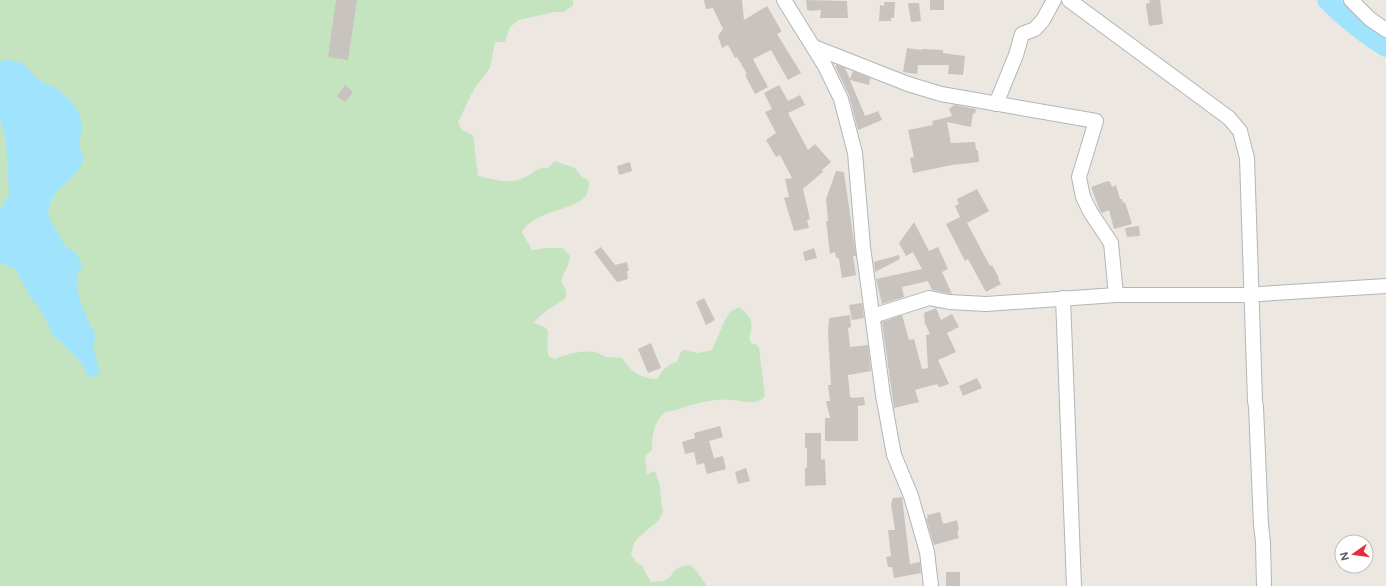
<svg xmlns="http://www.w3.org/2000/svg" width="1386" height="586" font-family="Figtree,sans-serif">
  <rect width="100%" height="100%" fill="#ece8e1"/>
  <path fill="#c3e4be" d="M0 0H573V5L564 12H555L519 20 510 27 505 42H495L490 68 474 89 458 122 462 130 473 135 478 176C492 179 507 184 521 179 532 176 535 166 549 168L554 161 575 168 581 176 589 181C589 185 589 190 587 194 580 210 533 210 522 232L532 250 547 248H563L570 256C570 265 563 272 561 282 565 288 568 292 565 299 554 306 542 312 534 323L542 326 548 330C548 340 546 348 549 357L555 359C567 354 585 349 598 353 601 354 604 357 607 357 612 358 616 357 622 358 631 372 640 378 657 379 662 371 667 364 677 362L681 352 684 350 698 353 712 350 724 322 730 312 739 307C752 317 754 323 749 338L752 344H756L759 348 765 396C757 406 744 401 733 400 714 398 694 404 676 410 672 411 667 411 664 413 653 423 652 437 652 450L645 456 647 474 655 471 660 486 661 500 663 511 659 520 639 537 634 543 631 554 636 562 642 566 651 582 664 581 669 578 675 570 683 566 690 565 695 569 707 586H0Z"/>
  <path fill="#a0e3fd" d="M9 60 22 63 38 79 59 90 73 103 79 114 82 125 79 146 84 159 78 171 53 196 48 211 49 217 63 243 69 249 76 253 83 267C82 268 80 269 79 271 70 287 89 321 96 336 90 348 98 361 100 373L89 378 81 363 59 340 54 337 39 307 33 301 15 269 0 263V209L3 206 9 193 6 140 0 120V61Z"/>
  <g fill="none" stroke-linecap="round" stroke-linejoin="round">
    <path stroke="#a0e3fd" stroke-width="20" d="M1327 0C1345 18 1364 34 1386 47"/>
  </g>
  <g fill="#c8c3be">
    <polygon points="336,0 357,0 348,60 328,57"/>
    <polygon points="704,0 742,0 744,20 767,6 781,30 781,32 777,34 801,73 788,80 771,50 753,59 768,87 755,94 745,75 747,74 737,57 735,58 728,45 722,48 718,36 723,29 713,8 706,9"/>
    <polygon points="806,0 847,1 848,18 820,18 821,10 809,11 809,10 807,10"/>
    <rect x="930" y="0" width="14" height="10"/>
    <polygon points="1149,0 1160,0 1163,24 1149,26 1146,6 1147,3 1150,3"/>
    <polygon points="884,2 895,2 894,18 891,18 891,21 879,21 880,5 884,6"/>
    <polygon points="908,3 919,3 921,21 911,22"/>
    <polygon points="907,48 921,50 922,49 943,50 943,53 965,56 963,75 948,74 949,65 918,65 917,74 903,72"/>
    <polygon points="837,65 845,68 850,79 853,71 870,78 869,85 850,80 865,116 878,111 882,120 858,130 849,95 835,66"/>
    <polygon points="345,85 353,92 345,102 337,96"/>
    <polygon points="779,85 788,101 800,95 805,105 788,113 808,150 815,144 831,162 821,171 824,171 803,189 810,219 807,220 809,228 794,231 784,198 789,197 785,179 792,178 780,155 776,157 766,140 776,133 765,112 772,109 764,93"/>
    <polygon points="954,105 976,109 975,114 973,113 971,127 947,122 951,143 975,142 976,150 978,150 979,162 952,165 913,173 910,158 914,157 908,130 933,125 932,121 952,116 949,109"/>
    <polygon points="630,162 632,171 619,175 617,166"/>
    <polygon points="836,171 844,172 856,256 853,256 856,275 842,278 839,259 836,257 835,252 830,254 826,221 828,221 826,199"/>
    <polygon points="1108,181 1110,182 1112,187 1116,185 1120,199 1122,199 1123,203 1125,202 1132,224 1114,229 1109,210 1102,213 1100,211 1091,187"/>
    <polygon points="977,189 989,211 967,223 990,266 992,265 999,278 998,279 1001,284 986,292 968,259 965,261 946,224 960,217 955,206 959,204 957,199"/>
    <polygon points="914,222 929,251 938,247 948,269 942,272 952,294 932,290 928,281 902,287 904,297 882,304 876,279 922,269 913,252 906,256 899,243"/>
    <polygon points="1139,226 1140,236 1127,237 1125,228"/>
    <polygon points="601,247 615,265 627,262 629,271 627,271 628,279 617,282 594,252"/>
    <polygon points="814,248 817,258 805,261 803,252"/>
    <polygon points="899,255 900,259 875,272 874,262"/>
    <polygon points="704,298 715,320 706,325 696,302"/>
    <polygon points="862,303 864,318 852,320 849,305"/>
    <polygon points="936,308 941,320 952,314 959,327 947,333 956,352 938,360 949,384 940,387 939,387 937,384 915,390 919,402 894,408 882,322 902,315 909,340 914,339 922,369 928,368 926,335 930,334 925,323 924,313"/>
    <polygon points="850,315 851,327 848,328 850,347 868,345 871,371 848,375 850,397 852,397 852,398 864,397 865,405 858,406 858,441 825,441 825,418 830,418 826,401 830,401 828,385 831,385 828,333 829,318"/>
    <polygon points="651,343 661,368 648,373 638,349"/>
    <polygon points="977,378 982,388 963,396 959,386"/>
    <polygon points="720,426 723,437 709,441 714,458 723,456 726,469 707,474 704,463 697,465 694,452 685,454 682,442 695,438 694,433"/>
    <polygon points="805,433 821,433 821,460 825,459 826,485 805,486 805,468 807,468 807,448 805,448"/>
    <polygon points="746,468 750,481 738,484 735,472"/>
    <polygon points="902,497 910,564 920,562 921,573 894,578 892,567 888,567 886,557 891,556 888,530 895,530 891,504 893,498"/>
    <polygon points="940,512 943,524 957,520 959,530 958,530 958,532 957,532 959,538 934,545 926,518 928,518 927,515"/>
    <rect x="946" y="572" width="14" height="14"/>
  </g>
  <g fill="none" stroke-linecap="round" stroke-linejoin="round">
    <g stroke="#b2b5b9" stroke-width="16">
      <g id="minor">
        <polyline points="784,0 825,66 841,99 855,153 863,247 883,395 894,455 911,496 927,552 931,586"/>
        <polyline points="1069,0 1229,118 1240,131 1247,158 1255,401 1256,407 1261,525 1263,542 1264,586"/>
        <polyline points="1351,0 1370,19 1386,30"/>
        <polyline points="814,47 908,84 941,94 1096,121 1079,177 1083,197 1091,213 1111,243 1116,295"/>
        <polyline points="996,104 1016,55 1022,34 1035,29 1043,20 1054,0"/>
        <polyline points="1063,298 1074,586"/>
        <polyline points="873,318 879,314 929,298 949,302 986,304 1116,295 1244,295 1386,286"/>
      </g>
    </g>
    <use href="#minor" stroke="#fff" stroke-width="14"/>
  </g>
  <g transform="translate(1354 554) rotate(256)"><circle r="19" fill="#ffffff" stroke="#bdbfc0"/>
  <path d="M0-3L7 15L0 10L-7 15Z" fill="#e52e3c"/>
  <text y="-6" font-size="11" font-weight="bold" text-anchor="middle" fill="#5a5f62">N</text>
  </g>
</svg>
